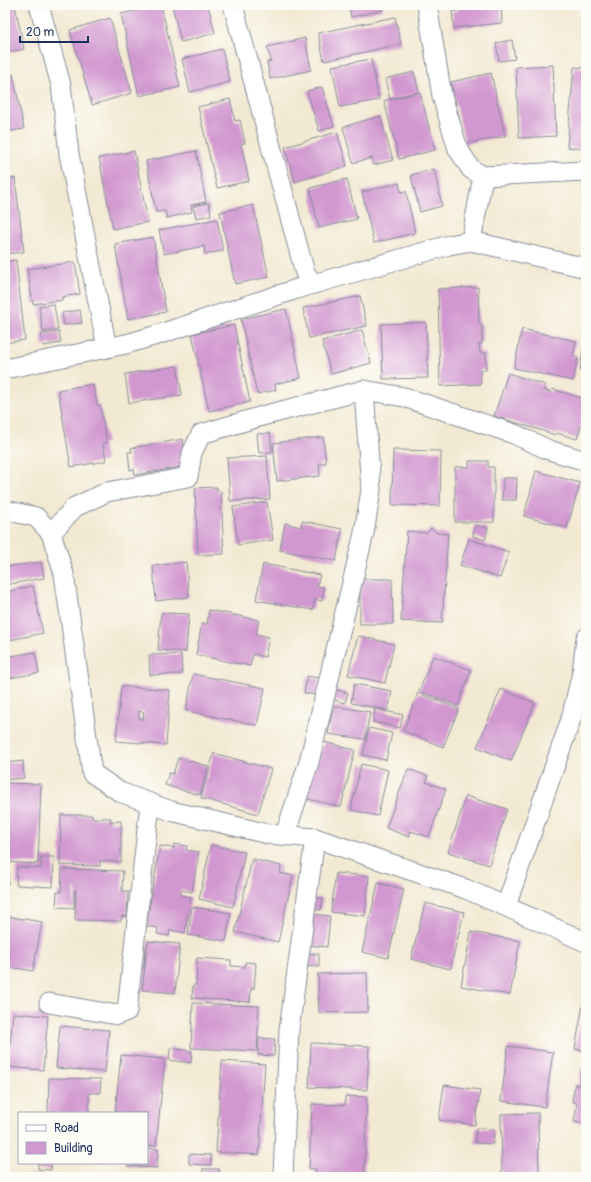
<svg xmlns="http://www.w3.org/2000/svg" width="591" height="1182" font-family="Pangolin,sans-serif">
  <rect width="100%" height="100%" fill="#fdfcf7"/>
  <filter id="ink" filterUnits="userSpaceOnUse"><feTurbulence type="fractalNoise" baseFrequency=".025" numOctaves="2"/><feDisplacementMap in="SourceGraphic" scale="8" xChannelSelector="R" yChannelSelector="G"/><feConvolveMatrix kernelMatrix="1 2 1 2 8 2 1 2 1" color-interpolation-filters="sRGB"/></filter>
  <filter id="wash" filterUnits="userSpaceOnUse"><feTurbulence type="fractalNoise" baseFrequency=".012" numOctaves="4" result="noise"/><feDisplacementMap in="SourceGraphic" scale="16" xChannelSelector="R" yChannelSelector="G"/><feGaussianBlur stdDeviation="0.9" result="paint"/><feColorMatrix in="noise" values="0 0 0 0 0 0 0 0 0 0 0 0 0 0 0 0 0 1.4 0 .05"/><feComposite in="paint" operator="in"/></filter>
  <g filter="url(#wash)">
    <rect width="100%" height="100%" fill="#f2e9d2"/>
    <g id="blocks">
      <g fill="#d197d0" fill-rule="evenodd">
        <polygon points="5,5 15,5 24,49 5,53"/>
        <polygon points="161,5 180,87 139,96 121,14"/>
        <polygon points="172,5 208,5 215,33 181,42"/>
        <polygon points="349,5 382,5 383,10 351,17"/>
        <polygon points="457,5 501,5 502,23 454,28 452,11 457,11"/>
        <polygon points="395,17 401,44 324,61 318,33"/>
        <polygon points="110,18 132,93 92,105 70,30"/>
        <polygon points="305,38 311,70 270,79 267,62 271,61 267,47"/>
        <polygon points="512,40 515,59 499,61 496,43"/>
        <polygon points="222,49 230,82 190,92 182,59"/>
        <polygon points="371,59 379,100 340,107 332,66"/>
        <polygon points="553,65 556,136 519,138 516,67"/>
        <polygon points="574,67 586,68 586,149 567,147"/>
        <polygon points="414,72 419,92 390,99 385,79"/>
        <polygon points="491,73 505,136 465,144 451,82"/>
        <polygon points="13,74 24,129 5,132 5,76"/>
        <polygon points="322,87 334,126 319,131 307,91"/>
        <polygon points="420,92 435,150 399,159 384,101"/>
        <polygon points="230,99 235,121 240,120 245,143 241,144 249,181 217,188 198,107"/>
        <polygon points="380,116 393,160 374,165 372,158 353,163 343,127"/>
        <polygon points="337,132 347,166 295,182 285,147"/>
        <polygon points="134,151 148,222 113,229 99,158"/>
        <polygon points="196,151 206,202 191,205 192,212 167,218 165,211 156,212 146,161"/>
        <polygon points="434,169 442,206 420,212 411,175"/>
        <polygon points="15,178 24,252 5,254 5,179"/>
        <polygon points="347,179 357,219 319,228 310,188"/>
        <polygon points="399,183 401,192 406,191 415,233 374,243 362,192"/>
        <polygon points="209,203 211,215 196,218 193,206"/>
        <polygon points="253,205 269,277 235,284 220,212"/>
        <polygon points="217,219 223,251 205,254 204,246 164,254 159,230"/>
        <polygon points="153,237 166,312 128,319 115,244"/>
        <polygon points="16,260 25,340 5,343 5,262"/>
        <polygon points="75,262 80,294 62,297 62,300 33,304 27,269"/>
        <polygon points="478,287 479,324 482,324 482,344 479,344 480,353 486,353 486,370 480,370 481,384 440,386 438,289"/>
        <polygon points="360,296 367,326 309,338 303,308"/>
        <polygon points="54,304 58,330 43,332 39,306"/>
        <polygon points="286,309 301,378 275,384 276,390 257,394 241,319"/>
        <polygon points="80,310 82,323 64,325 62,313"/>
        <polygon points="426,322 428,378 383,379 381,324"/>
        <polygon points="234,325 250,402 209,411 192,334"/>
        <polygon points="522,329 576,341 573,356 578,358 573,381 514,368"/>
        <polygon points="362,330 371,363 331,374 322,341"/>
        <polygon points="59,332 61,343 43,346 41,334"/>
        <polygon points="585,335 586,335 586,372 580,371"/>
        <polygon points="177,366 182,395 129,403 125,374"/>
        <polygon points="508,373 545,385 543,390 551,392 552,389 586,399 586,410 577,439 557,433 556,435 494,416"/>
        <polygon points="93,384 97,405 100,405 107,443 103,443 106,461 71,467 58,390"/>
        <polygon points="270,433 272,452 259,453 257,434"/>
        <polygon points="323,437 326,463 319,464 320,476 277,481 273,443"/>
        <polygon points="183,439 187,466 135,475 134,469 130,470 128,452 132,452 131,448"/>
        <polygon points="393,450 441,451 440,506 392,505"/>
        <polygon points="267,456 270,499 230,501 227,458"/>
        <polygon points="469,461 488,461 488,467 494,467 494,522 455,522 455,467 469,467"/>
        <polygon points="536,471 580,483 567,528 524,516"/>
        <polygon points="503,478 517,478 516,500 502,500"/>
        <polygon points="217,487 217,491 221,491 224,554 198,555 195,488"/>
        <polygon points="267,502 273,540 238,545 233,507"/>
        <polygon points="302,521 342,529 336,561 280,550 285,523 301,527"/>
        <polygon points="475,525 488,528 485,540 473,536"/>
        <polygon points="431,528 437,533 448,534 442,623 401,621 407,531 427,533"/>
        <polygon points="469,539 509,552 500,578 460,565"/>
        <polygon points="41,562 44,578 5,585 5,567"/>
        <polygon points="186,562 189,597 156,601 153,566"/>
        <polygon points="263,564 320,575 317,586 324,587 322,601 315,599 313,610 256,600"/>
        <polygon points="360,579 392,579 393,624 360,624"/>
        <polygon points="33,586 43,633 5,641 5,592"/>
        <polygon points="209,610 259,620 256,634 269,637 265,657 253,654 250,666 196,655 202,623 207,624"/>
        <polygon points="161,613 189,614 186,652 158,650"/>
        <polygon points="358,636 394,644 385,683 348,675"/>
        <polygon points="35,652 39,673 9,678 6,657"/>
        <polygon points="181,654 182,674 150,675 149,655"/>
        <polygon points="433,656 471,670 458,706 419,691"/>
        <polygon points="193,674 265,688 257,725 186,711"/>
        <polygon points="307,676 319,678 316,695 304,693"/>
        <polygon points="354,684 392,691 388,710 351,703"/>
        <path d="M121 686 170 690 166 745 116 741ZM139 711 144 712 143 719H139Z"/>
        <polygon points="334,689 348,693 345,703 331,699"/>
        <polygon points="501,689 535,703 511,761 477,747"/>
        <polygon points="418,693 459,709 443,747 403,731"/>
        <polygon points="333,706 370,712 365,739 328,734"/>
        <polygon points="375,709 403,715 400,728 373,722"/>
        <polygon points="369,728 392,733 386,760 363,755"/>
        <polygon points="324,742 355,750 341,807 304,798"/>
        <polygon points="214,753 271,769 258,814 201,798"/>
        <polygon points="178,758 208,766 200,795 165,785 169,773 173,774"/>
        <polygon points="23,761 24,778 5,780 5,763"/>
        <polygon points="361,764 388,770 378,816 351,810"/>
        <polygon points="408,769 428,776 426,782 446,789 429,837 411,831 409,837 386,828"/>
        <polygon points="5,783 41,784 38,864 5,862"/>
        <polygon points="466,796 507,809 489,865 448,852"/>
        <polygon points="61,815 92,815 92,818 111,818 110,822 121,821 121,862 100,861 100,866 60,865"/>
        <polygon points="174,844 187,846 186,850 199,852 192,892 181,890 180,895 191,897 185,933 170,930 169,936 157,934 158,928 146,926 160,846 174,848"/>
        <polygon points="211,845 245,852 233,907 199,899"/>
        <polygon points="41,857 54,857 53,887 16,885 17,867 41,868"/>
        <polygon points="252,859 281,866 280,873 293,876 278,942 235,932"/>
        <polygon points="62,869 123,871 122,891 128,891 127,917 122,916 121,921 75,920 76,890 74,890 74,908 56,907 57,892 61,892"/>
        <polygon points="5,873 9,873 8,884 5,884"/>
        <polygon points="336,873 369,876 365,916 331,912"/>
        <polygon points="378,883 404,889 388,958 362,952"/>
        <polygon points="312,898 323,898 321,910 311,909"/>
        <polygon points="425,903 464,912 450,969 411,959"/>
        <polygon points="192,907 231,913 226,941 188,935"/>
        <polygon points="311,914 330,916 327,947 308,945"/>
        <polygon points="5,916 42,922 33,971 5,966"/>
        <polygon points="471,932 520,941 510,995 461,986"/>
        <polygon points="148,941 180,944 175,993 142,990"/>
        <polygon points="136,945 145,946 144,968 135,968"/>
        <polygon points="303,953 319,954 319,967 303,966"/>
        <polygon points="197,958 231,960 231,966 245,967 245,962 256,963 254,989 251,988 250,1002 192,998 193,985 196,985"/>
        <polygon points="367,973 368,1012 319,1013 318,974"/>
        <polygon points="585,993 586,993 586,1051 575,1049"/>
        <polygon points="193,1003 259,1006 257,1051 191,1048"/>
        <polygon points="13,1013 48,1016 43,1070 8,1067"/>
        <polygon points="60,1026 109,1030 105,1072 56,1068"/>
        <polygon points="259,1038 275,1039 274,1056 258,1055"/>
        <polygon points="311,1043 369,1046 367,1090 309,1087"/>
        <polygon points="508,1046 553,1052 545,1107 501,1101"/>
        <polygon points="170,1048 192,1051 191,1063 169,1060"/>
        <polygon points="121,1055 165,1059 156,1146 147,1145 147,1113 115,1113"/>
        <polygon points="222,1061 265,1064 259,1155 216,1152"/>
        <polygon points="582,1067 586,1068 586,1124 574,1122 577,1103 572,1102 575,1084 579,1085"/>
        <polygon points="49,1078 101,1079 100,1093 89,1093 89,1113 48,1113"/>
        <polygon points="444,1085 480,1090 475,1125 439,1120"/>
        <polygon points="345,1096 367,1097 364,1177 315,1177 316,1169 309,1169 312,1104 345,1105"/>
        <polygon points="538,1113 539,1176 502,1177 501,1114"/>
        <polygon points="476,1128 494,1129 493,1144 475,1143"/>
        <polygon points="147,1148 158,1149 157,1168 127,1166 128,1163 147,1163"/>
        <polygon points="189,1154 211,1155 211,1165 189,1164"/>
        <polygon points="38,1163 51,1163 51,1170 38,1169"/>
        <rect x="203" y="1169" width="16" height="8"/>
        <polygon points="434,1173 448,1174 448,1177 434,1177"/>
        <rect x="26" y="1175" width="16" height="2"/>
      </g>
    </g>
  </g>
  <g filter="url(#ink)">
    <use href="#blocks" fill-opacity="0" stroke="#868c98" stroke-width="1"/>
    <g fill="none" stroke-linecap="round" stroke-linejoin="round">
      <g stroke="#868c98" stroke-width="12">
        <polyline id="lane" points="574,707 586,710"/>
      </g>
      <g stroke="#868c98" stroke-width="21">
        <g id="street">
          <polyline points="39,5 61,85 69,154 107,348"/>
          <polyline points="233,5 305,273 314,284"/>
          <polyline points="427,5 442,96 458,149 471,169 483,176 586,171"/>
          <polyline points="471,241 483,176"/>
          <polyline points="5,369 126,344 157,335 303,287 449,245 471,241 586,268"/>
          <polyline points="5,510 36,517 51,533 64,574 92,773 120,792 171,811 268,834 315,838 466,889 586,942"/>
          <polyline points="51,533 75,507 107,492 188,477 192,453 201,434 266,415 364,390 404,397 514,434 549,450 586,461"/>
          <polyline points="285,835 309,762 364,533 371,490 364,390"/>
          <polyline points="506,906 571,719 582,673 586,638"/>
          <polyline points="49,1003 117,1015 127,1011 150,803"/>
          <polyline points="283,1177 289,1030 315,838"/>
        </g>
      </g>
      <use href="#lane" stroke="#fff" stroke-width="10"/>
      <use href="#street" stroke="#fff" stroke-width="19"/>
    </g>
  </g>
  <rect width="591" height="1182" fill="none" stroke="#fdfcf7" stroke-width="20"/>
  <rect x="18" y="1112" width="130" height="52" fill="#fdfcf7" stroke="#a3aaba"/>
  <rect x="26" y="1125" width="20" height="6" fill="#ffffff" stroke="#a3aaba"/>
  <text x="54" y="1132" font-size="12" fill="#1b2f5e">Road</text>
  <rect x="26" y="1142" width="20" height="12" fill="#d197d0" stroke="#a3aaba"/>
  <text x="54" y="1152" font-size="12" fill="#1b2f5e">Building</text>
  <path d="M20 36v6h68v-6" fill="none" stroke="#1b2f5e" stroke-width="2"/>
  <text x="26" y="36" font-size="12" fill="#1b2f5e" stroke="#fdfcf7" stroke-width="3" paint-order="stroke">20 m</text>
</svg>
